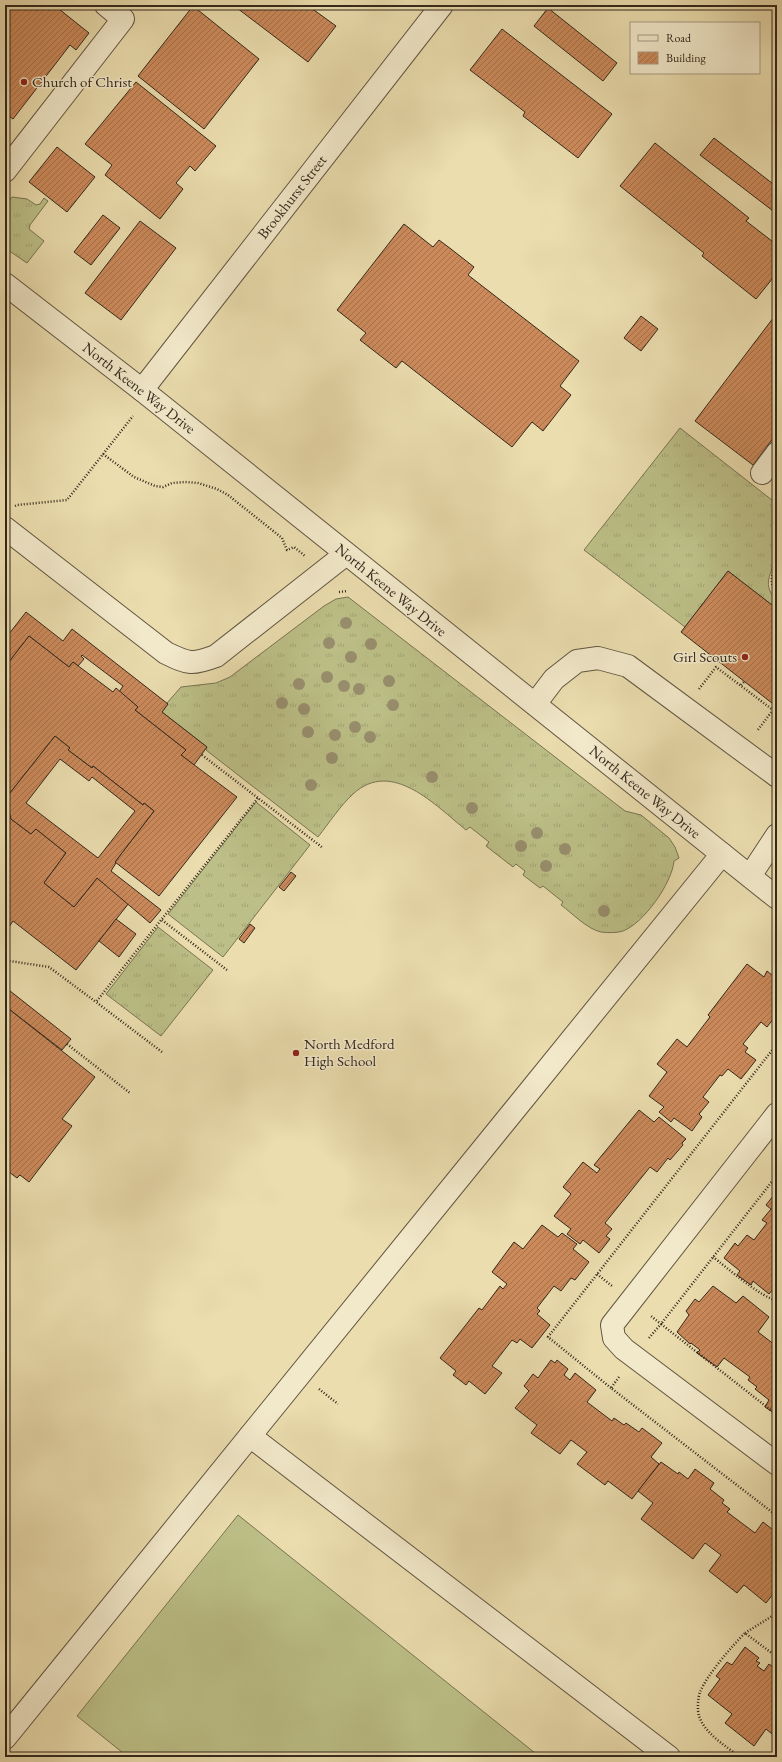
<svg xmlns="http://www.w3.org/2000/svg" width="782" height="1762" font-family="'EB Garamond',serif">
  <defs>
    <pattern id="grass-tufts" width="24" height="20" patternUnits="userSpaceOnUse"><rect width="24" height="20" fill="#bcbf87"/><path d="M3 7l-1-3M5 7V3M7 7l1-3M15 17l-1-3M17 17v-4M19 17l1-3" fill="none" stroke="#a2a474"/></pattern>
    <pattern id="building-hatch" width="6" height="6" patternUnits="userSpaceOnUse"><rect width="6" height="6" fill="#cc8a5b"/><path d="M-1 1l2-2M0 6l6-6M5 7l2-2" fill="none" stroke="#a6714b"/></pattern>
  </defs>
  <rect width="100%" height="100%" fill="#ebddae"/>
  <filter id="stains"><feTurbulence type="fractalNoise" baseFrequency=".005" numOctaves="4"/><feColorMatrix values="0 0 0 0 .2 0 0 0 0 .09 0 0 0 0 .02 0 0 0 .5 -.17"/></filter>
  <radialGradient id="worn" r=".72"><stop offset=".6" stop-color="#630" stop-opacity="0"/><stop offset="1" stop-color="#630" stop-opacity=".3"/></radialGradient>
  <g fill="url(#grass-tufts)" stroke="#787452">
    <polygon points="12,197 27,199 36,205 40,204 44,198 48,201 30,225 29,229 44,241 27,263 5,248 5,205"/>
    <path d="M680 428 777 504V550L774 553C776 572 759 581 776 600L772 605 728 571 685 627 584 550Z"/>
    <path d="M348 597 625 811 641 815 669 838 675 847 679 858 674 861C672 883 644 923 623 931 617 933 608 933 601 932 587 929 572 913 561 905L563 902 543 886 540 888 523 875 525 871 516 864 513 867 486 846 489 842 470 827 466 830C436 806 392 758 353 794 340 806 329 823 318 837L206 750 207 747 162 712 168 704 167 703 181 687 216 683 230 677 324 606 336 599Z"/>
    <polygon points="256,802 310,845 223,957 168,914"/>
    <polygon points="158,927 213,970 161,1036 106,994"/>
  </g>
  <polygon fill="#bcbf87" stroke="#787452" points="238,1515 540,1757 128,1757 77,1716"/>
  <g fill="url(#building-hatch)" stroke="#33281d" fill-rule="evenodd">
    <polygon points="5,5 54,5 89,33 76,50 70,45 13,119 5,113"/>
    <polygon points="233,5 307,5 336,26 308,62"/>
    <polygon points="193,6 259,59 204,129 138,76"/>
    <polygon points="548,8 617,63 603,81 534,26"/>
    <polygon points="502,29 612,114 578,158 523,116 525,112 470,70"/>
    <polygon points="136,82 216,146 195,171 190,166 176,183 183,189 160,219 105,175 112,165 85,144"/>
    <polygon points="714,138 777,187 777,214 700,155"/>
    <polygon points="655,143 749,218 746,221 777,245 777,273 756,299 702,256 704,253 620,186"/>
    <polygon points="57,147 95,177 67,212 29,182"/>
    <polygon points="103,215 120,228 91,265 74,252"/>
    <polygon points="140,221 176,248 121,320 85,293"/>
    <polygon points="404,224 433,247 439,240 451,249 474,267 468,275 579,361 560,386 571,395 543,431 532,422 512,447 402,361 396,368 360,340 366,333 337,310"/>
    <polygon points="777,313 777,433 753,465 695,421"/>
    <polygon points="641,316 658,329 641,351 624,338"/>
    <polygon points="728,571 772,605 777,598 777,707 681,632"/>
    <polygon points="26,612 63,641 72,629 168,704 162,712 207,747 194,765 181,755 186,750 135,710 138,707 119,692 123,686 82,655 81,656 84,659 78,666 73,662 69,667 29,636 5,667 5,639"/>
    <polygon points="29,636 69,667 73,662 113,692 116,688 138,707 135,710 186,750 181,755 237,797 159,896 115,862 154,811 144,803 143,805 93,766 92,768 68,750 70,748 55,736 6,798 11,819 31,834 36,829 66,853 44,883 74,907 97,878 129,903 76,970 13,921 9,927 5,923 5,667"/>
    <path d="M55 736 70 748 68 750 92 768 93 766 143 805 144 803 154 811 115 862 116 863 111 871 161 910 150 923 97 878 74 907 44 883 66 853 36 829 31 834 11 819 6 798ZM60 759 89 781 92 777 135 811 98 858 26 803Z"/>
    <polygon points="291,872 296,876 284,891 279,887"/>
    <polygon points="116,919 136,934 119,957 99,941"/>
    <polygon points="250,924 255,928 244,943 239,939"/>
    <polygon points="747,964 764,977 767,971 777,979 777,1014 767,1027 761,1022 743,1044 748,1048 745,1052 756,1060 741,1079 728,1069 722,1076 720,1075 703,1097 709,1102 699,1114 702,1117 692,1131 674,1118 671,1122 659,1112 664,1107 649,1096 667,1072 657,1064 677,1039 687,1047 710,1017 708,1015"/>
    <polygon points="5,987 71,1039 62,1050 5,1006"/>
    <polygon points="5,1006 95,1077 62,1119 72,1126 29,1182 20,1175 17,1178 5,1169"/>
    <polygon points="639,1110 654,1122 659,1117 686,1139 682,1143 683,1145 670,1160 668,1158 657,1172 650,1167 605,1223 612,1229 606,1236 610,1239 599,1253 583,1240 580,1244 567,1234 571,1229 554,1216 571,1194 563,1187 583,1162 597,1173 600,1169 594,1165"/>
    <polygon points="777,1191 777,1284 769,1294 753,1281 751,1285 737,1275 740,1271 724,1258 735,1243 738,1246 747,1235 754,1240 767,1223 762,1220 771,1209 766,1205"/>
    <polygon points="542,1225 558,1237 562,1233 577,1244 573,1249 589,1262 575,1280 571,1278 561,1291 554,1286 537,1308 540,1311 537,1314 550,1325 532,1348 520,1339 517,1343 512,1340 492,1366 502,1373 485,1394 469,1381 466,1385 453,1375 456,1371 440,1358 479,1308 482,1310 500,1286 503,1289 507,1284 492,1272 514,1242 523,1249"/>
    <polygon points="713,1286 736,1303 743,1296 769,1317 758,1332 775,1345 777,1343 777,1415 765,1407 769,1400 755,1389 757,1387 748,1380 750,1377 724,1358 717,1367 697,1353 700,1350 691,1343 690,1344 677,1332 689,1315 686,1311 695,1299 699,1302"/>
    <polygon points="551,1360 555,1363 557,1360 568,1369 564,1375 570,1380 575,1373 596,1390 587,1402 612,1421 614,1418 624,1425 626,1423 639,1432 642,1428 662,1443 651,1457 659,1464 632,1499 608,1481 605,1485 577,1464 587,1452 571,1440 560,1454 531,1433 537,1425 515,1408 529,1391 524,1386 533,1374 538,1378"/>
    <polygon points="661,1462 678,1474 679,1472 688,1479 695,1469 714,1483 710,1489 724,1500 722,1503 730,1509 727,1512 755,1533 763,1522 777,1533 777,1589 766,1603 744,1585 737,1593 709,1571 721,1555 705,1543 693,1559 641,1519 653,1503 638,1491"/>
    <polygon points="745,1647 759,1658 756,1661 760,1663 757,1666 764,1671 769,1664 777,1670 777,1738 766,1729 754,1746 725,1723 732,1714 708,1695 720,1679 716,1676 727,1662 732,1665"/>
  </g>
  <g fill="none" stroke-linecap="round" stroke-linejoin="round">
    <g stroke="#615541" stroke-width="24">
      <g id="minor">
        <polyline points="5,171 123,19 106,5"/>
        <polyline points="5,284 142,390 777,898"/>
        <polyline points="142,390 442,5"/>
        <polyline points="762,473 777,453"/>
        <path d="M5 528 166 653C189 664 192 665 216 656L346 554"/>
        <polyline points="535,704 554,679 577,661 598,658 628,666 777,776"/>
        <polyline points="750,876 777,835"/>
        <polyline points="777,1114 612,1325 614,1338 624,1349 777,1464"/>
        <polyline points="250,1436 669,1757"/>
        <polyline points="5,1738 722,854"/>
      </g>
    </g>
    <g stroke="#33281d" stroke-width="2.5" stroke-dasharray="1 2" stroke-linecap="butt">
      <polyline points="103,454 134,477 155,486 163,487 172,483 185,482 198,483 217,489 228,495 282,538 287,550 294,547 305,556"/>
      <polyline points="15,506 17,505 67,500 133,416"/>
      <path d="M777 564C770 576 770 584 777 596"/>
      <polyline points="339,592 347,591"/>
      <polyline points="741,685 744,682"/>
      <polyline points="699,689 716,667 773,710 757,731"/>
      <polyline points="202,755 323,848"/>
      <polyline points="162,920 227,970"/>
      <polyline points="5,957 10,961 49,967 96,1002"/>
      <polyline points="67,1044 130,1093"/>
      <polyline points="162,1052 96,1002 258,798"/>
      <polyline points="777,1175 661,1324 777,1415"/>
      <path d="M713 1257C725 1266 764 1300 777 1300"/>
      <polyline points="597,1274 612,1286"/>
      <polyline points="649,1338 661,1324 651,1316"/>
      <polyline points="619,1377 611,1388 777,1516"/>
      <polyline points="611,1388 548,1337 777,1044"/>
      <polyline points="319,1389 338,1404"/>
      <polyline points="745,1633 777,1613"/>
      <path d="M740 1757C726 1746 705 1734 699 1716 697 1709 698 1698 700 1692 707 1675 732 1646 745 1633L777 1657"/>
    </g>
    <use href="#minor" stroke="#f2e9ca" stroke-width="22"/>
  </g>
  <g fill="#988e6d">
    <circle cx="346" cy="623" r="6"/>
    <circle cx="329" cy="643" r="6"/>
    <circle cx="371" cy="644" r="6"/>
    <circle cx="351" cy="657" r="6"/>
    <circle cx="327" cy="677" r="6"/>
    <circle cx="389" cy="681" r="6"/>
    <circle cx="299" cy="684" r="6"/>
    <circle cx="344" cy="686" r="6"/>
    <circle cx="359" cy="689" r="6"/>
    <circle cx="282" cy="703" r="6"/>
    <circle cx="393" cy="705" r="6"/>
    <circle cx="304" cy="709" r="6"/>
    <circle cx="355" cy="727" r="6"/>
    <circle cx="308" cy="732" r="6"/>
    <circle cx="335" cy="735" r="6"/>
    <circle cx="370" cy="737" r="6"/>
    <circle cx="332" cy="758" r="6"/>
    <circle cx="432" cy="777" r="6"/>
    <circle cx="311" cy="785" r="6"/>
    <circle cx="472" cy="808" r="6"/>
    <circle cx="537" cy="833" r="6"/>
    <circle cx="521" cy="846" r="6"/>
    <circle cx="565" cy="849" r="6"/>
    <circle cx="546" cy="866" r="6"/>
    <circle cx="604" cy="911" r="6"/>
  </g>
  <g fill="#8f2418" stroke="#f2e9ca" stroke-width="1.5">
    <circle cx="24" cy="82" r="4"/>
    <circle cx="745" cy="657" r="4"/>
    <circle cx="296" cy="1053" r="4"/>
  </g>
  <g text-anchor="middle" stroke-width="3" stroke-linejoin="round" paint-order="stroke">
    <g font-size="15" fill="#33281d" stroke="#f2e9ca" text-anchor="start">
      <text x="32" y="87">Church of Christ</text>
      <text x="737" y="662" text-anchor="end">Girl Scouts</text>
      <text x="304" y="1049">North Medford<tspan x="304" dy="17">High School</tspan></text>
    </g>
    <g font-size="15" fill="#33281d" stroke="#f2e9ca">
      <text transform="translate(292 197) rotate(-52)" y="5">Brookhurst Street</text>
      <text transform="translate(139 388) rotate(38)" y="5">North Keene Way Drive</text>
      <text transform="translate(391 590) rotate(39)" y="5">North Keene Way Drive</text>
      <text transform="translate(645 792) rotate(39)" y="5">North Keene Way Drive</text>
    </g>
  </g>
  <rect width="782" height="1762" fill="none" stroke="#ebddae" stroke-width="20"/>
  <rect x="6" y="6" width="770" height="1750" fill="none" stroke="#33281d" stroke-width="2"/>
  <rect x="10" y="10" width="762" height="1742" fill="none" stroke="#33281d"/>
  <rect x="630" y="22" width="130" height="52" fill="#f2e9ca" stroke="#a69c85"/>
  <rect x="638" y="35" width="20" height="6" fill="#f2e9ca" stroke="#a69c85"/>
  <text x="666" y="42" font-size="12" fill="#33281d">Road</text>
  <rect x="638" y="52" width="20" height="12" fill="url(#building-hatch)" stroke="#a69c85"/>
  <text x="666" y="62" font-size="12" fill="#33281d">Building</text>
  <rect width="100%" height="100%" filter="url(#stains)"/>
  <rect width="100%" height="100%" fill="url(#worn)"/>
</svg>
